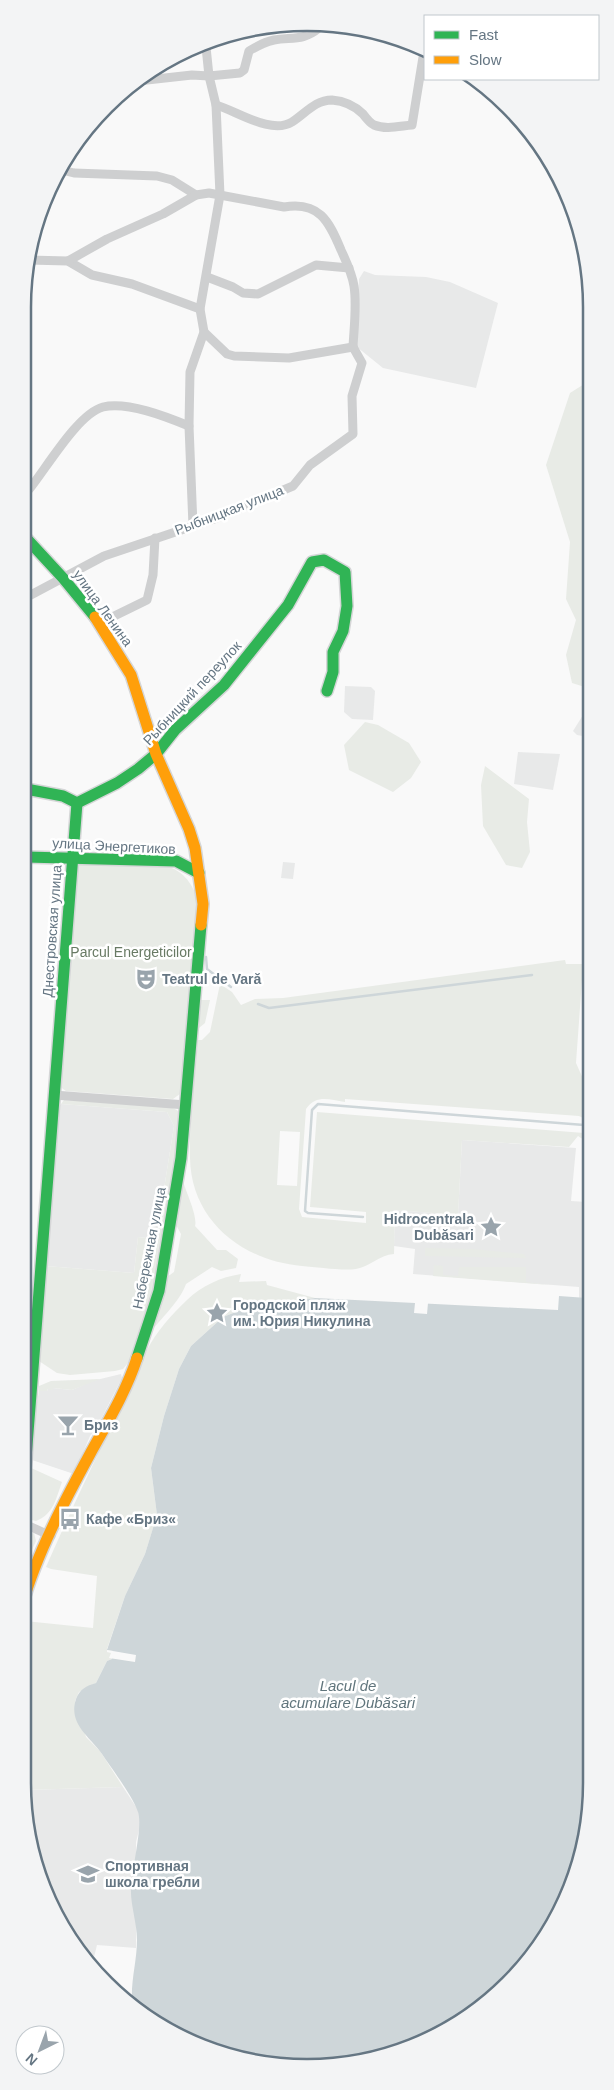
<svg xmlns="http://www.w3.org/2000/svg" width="614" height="2090" font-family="Helvetica,sans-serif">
  <rect width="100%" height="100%" fill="#f9f9f9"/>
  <g fill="#e8e9e9">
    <polygon points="364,271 375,275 426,277 450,282 498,303 476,388 383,368 357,347 359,279"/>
    <polygon points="345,686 371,687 375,691 373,720 352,719 344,712"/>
    <polygon points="588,707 588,737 577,735 573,731"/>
    <polygon points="518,752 560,754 553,790 514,784"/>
    <polygon points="283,862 295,863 293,879 281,878"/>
    <polygon points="25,1071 31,1071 28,1114 25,1113"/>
    <polygon points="61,1104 167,1112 174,1126 156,1239 138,1237 134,1273 46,1266 58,1107"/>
    <polygon points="462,1140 576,1148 571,1201 587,1202 587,1298 579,1298 579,1287 413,1274 415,1249 394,1246 395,1210 458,1215"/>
    <polygon points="121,1374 122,1378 96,1429 90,1436 74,1474 32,1460 33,1426 39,1391 47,1391 48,1389 53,1388 72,1390 92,1381"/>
    <polygon points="123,1787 138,1810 141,1822 136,1842 136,1948 97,1945 94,1957 83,1954 55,1909 52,1890 48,1877 40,1871 25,1790"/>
  </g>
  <g fill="#e8ebe6" fill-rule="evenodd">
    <polygon points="589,381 588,688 572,683 566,655 576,620 566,599 570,542 546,465 570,393"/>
    <polygon points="365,722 378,725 409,743 421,762 411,778 393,792 349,770 344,745"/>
    <polygon points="485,766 529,799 527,822 530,852 522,868 506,865 483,826 481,785"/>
    <path d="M79 864 166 866C183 871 190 881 197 897L184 1091 173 1099 66 1091 59 1086 74 868Z"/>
    <path d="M565 960 566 964H588V970L582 980 576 1063 588 1090 587 1129V1120L579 1116 345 1099V1102C329 1100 317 1094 306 1109L299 1209 302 1217 366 1223V1212L310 1207 317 1112 584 1133 587 1129V1142L578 1136 569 1147 462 1140 458 1215 395 1210 394 1254C379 1255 369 1267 356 1269 342 1271 317 1267 302 1266 243 1261 191 1221 190 1158 189 1119 195 1079 198 1040H202L210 1032 220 984 232 992 241 1005 255 999 283 998ZM280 1131 300 1132 297 1186 277 1185Z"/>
    <polygon points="201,1000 210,1000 205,1023 199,1028"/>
    <polygon points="64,1100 170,1107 177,1110 181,1116 157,1286 132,1358 123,1369 115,1371 70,1375 57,1373 39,1361 46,1266 134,1273 138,1237 156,1239 174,1126 167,1112 61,1104"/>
    <path d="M182 1178C185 1190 198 1216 195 1226L217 1250H226L238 1259 236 1268 221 1271 212 1267 186 1284C181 1299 163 1317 152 1330L167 1277 174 1272 181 1234 175 1223Z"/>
    <polygon points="425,1248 473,1249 524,1254 526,1258 425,1256"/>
    <polygon points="434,1265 443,1266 443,1275 458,1276 459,1267 526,1267 526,1282 550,1285 433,1276"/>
    <path d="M241 1274 239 1282 266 1281 267 1285 315 1298 241 1310 223 1317 191 1346 179 1369 164 1416 151 1468 157 1515 145 1554 125 1596 107 1649 113 1651 112 1659 107 1661 96 1683 79 1692 75 1701 86 1737 100 1751 123 1787 25 1790V1794L23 1783V1643L25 1621 93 1628 97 1576 51 1569 46 1567C70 1512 95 1459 122 1405 131 1387 138 1368 147 1350 156 1332 172 1314 187 1300 201 1286 221 1277 241 1274Z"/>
    <polygon points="100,1379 72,1390 53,1388 53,1390 48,1389 47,1391 39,1391 39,1386 51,1381"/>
    <path d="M29 1467 62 1482C56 1498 54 1514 36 1521L28 1519C22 1504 24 1481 29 1467Z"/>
    <polygon points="34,1533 36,1541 23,1569 25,1556 23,1556 23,1535"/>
  </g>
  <path fill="#ced6d9" d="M559 1296 587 1298 586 1838 544 1941 480 2009 381 2058 288 2067 181 2038 132 2000C131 1980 137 1960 137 1940 137 1922 130 1904 131 1887 132 1868 143 1826 138 1812 132 1795 112 1769 102 1754 89 1736 68 1724 76 1699 80 1689 86 1686 96 1683L107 1661 112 1659 113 1651 107 1650 125 1596 145 1554 157 1515 151 1468 164 1416 179 1369 191 1346 223 1317 241 1310 315 1298 558 1310Z"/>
  <g fill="#f9f9f9">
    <polygon points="418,1300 424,1300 424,1303 428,1303 427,1314 414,1313 415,1303 417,1303"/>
    <polygon points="107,1650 136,1655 135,1662 109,1658 111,1653 107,1652"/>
  </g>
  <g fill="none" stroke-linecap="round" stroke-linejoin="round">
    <g stroke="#ced6d9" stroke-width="2.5">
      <polyline points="206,957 207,969 231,987"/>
      <polyline points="258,1004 269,1008 532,975"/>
      <polyline points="363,1217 308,1213 305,1211 312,1110 318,1104 584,1125"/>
    </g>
    <g stroke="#d5d6d7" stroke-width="14">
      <g id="fast">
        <polyline points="27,539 63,578 95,617"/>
        <polyline points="26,789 63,796 77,803 117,783 138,769 156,754 175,730 224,685 288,605 312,562 324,560 345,572 347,606 343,631 333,652 333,672 327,691"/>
        <polyline points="26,857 176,861 199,873"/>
        <polyline points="137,1358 159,1291 181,1158 201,925"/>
        <polyline points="24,1484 77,803"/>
      </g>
    </g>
    <g stroke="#d5d6d7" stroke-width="14">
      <g id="slow">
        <polyline points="95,617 131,675 156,754 189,829 195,848 203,904 201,925"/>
        <path d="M23 1603C36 1555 66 1498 90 1454 107 1423 126 1392 137 1358"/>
      </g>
    </g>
    <g stroke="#cecfd0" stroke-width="9">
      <path d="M138 81 192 75 209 76 240 73 244 70 249 51C257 46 265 42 274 40 293 37 303 41 319 28"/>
      <path d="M216 105C237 111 271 135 292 122 306 113 315 100 332 100 344 101 355 106 363 114 366 118 370 123 374 125 386 130 400 126 412 125L424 51"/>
      <polyline points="62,170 74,173 157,176 172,180 196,195"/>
      <polyline points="28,260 68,261 92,275 132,284 200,309"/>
      <path d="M68 261 107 239 163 214 196 195 209 193 284 207C319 201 329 221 341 250 346 261 352 273 354 286 357 305 354 327 353 347"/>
      <polyline points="207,277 233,287 243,293 258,294 316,265 349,268"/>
      <polyline points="204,332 227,354 234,356 289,358 353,347"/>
      <path d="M27 492C45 471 77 414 103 407 127 401 167 417 189 426"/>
      <polyline points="193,526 189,426 190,372 204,332 200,309 220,195 216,105 209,76 206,47"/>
      <polyline points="27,597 104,556 214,519 293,486 310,465 353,434 352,396 362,363 353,347"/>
      <polyline points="100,623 147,600 153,575 155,538"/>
      <polyline points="54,1095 186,1105"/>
      <polyline points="24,1319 37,1320"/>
      <polyline points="23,1516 29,1526 51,1536"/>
      <path d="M42 1880C47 1885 50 1892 49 1899"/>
    </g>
    <use href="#fast" stroke="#30b455" stroke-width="11"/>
    <use href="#slow" stroke="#ff9f0a" stroke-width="11"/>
  </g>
  <defs>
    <g id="theatre-bare" transform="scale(1.725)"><path d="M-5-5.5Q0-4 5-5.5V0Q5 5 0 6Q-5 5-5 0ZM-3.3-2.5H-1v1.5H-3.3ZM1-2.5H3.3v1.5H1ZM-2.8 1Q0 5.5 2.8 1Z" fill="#99a4ac" stroke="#fff" stroke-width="2.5" paint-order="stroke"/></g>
    <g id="sight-bare" transform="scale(1.725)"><path d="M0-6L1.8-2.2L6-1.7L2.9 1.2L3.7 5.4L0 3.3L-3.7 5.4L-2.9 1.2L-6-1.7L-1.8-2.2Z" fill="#99a4ac" stroke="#fff" stroke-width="2.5" paint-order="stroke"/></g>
    <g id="bar-bare" transform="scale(1.725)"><path d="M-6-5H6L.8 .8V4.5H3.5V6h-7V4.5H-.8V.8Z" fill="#99a4ac" stroke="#fff" stroke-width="2.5" paint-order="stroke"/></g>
    <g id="bus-bare" transform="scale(1.725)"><path d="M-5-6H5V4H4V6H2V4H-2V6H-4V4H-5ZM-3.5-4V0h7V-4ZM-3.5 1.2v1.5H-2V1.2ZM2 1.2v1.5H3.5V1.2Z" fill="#99a4ac" stroke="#fff" stroke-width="2.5" paint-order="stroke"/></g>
    <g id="school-bare" transform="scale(1.725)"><path d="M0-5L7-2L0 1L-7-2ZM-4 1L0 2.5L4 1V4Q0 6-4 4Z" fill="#99a4ac" stroke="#fff" stroke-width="2.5" paint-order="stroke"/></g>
  </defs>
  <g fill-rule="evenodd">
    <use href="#theatre-bare" x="146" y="979"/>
    <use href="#sight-bare" x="491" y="1227"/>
    <use href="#sight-bare" x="217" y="1313"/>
    <use href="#bar-bare" x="68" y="1425"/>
    <use href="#bus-bare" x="70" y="1519"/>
    <use href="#school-bare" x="88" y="1874"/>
  </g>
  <g text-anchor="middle" stroke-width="5" stroke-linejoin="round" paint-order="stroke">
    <g font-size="14" fill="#657683" stroke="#fff">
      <text transform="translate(229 510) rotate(-21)" y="5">Рыбницкая улица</text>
      <text transform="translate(103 608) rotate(54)" y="5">улица Ленина</text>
      <text transform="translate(192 693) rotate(-47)" y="5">Рыбницкий переулок</text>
      <text transform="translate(114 846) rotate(3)" y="5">улица Энергетиков</text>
      <text transform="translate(52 931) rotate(-86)" y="5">Днестровская улица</text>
      <text transform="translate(149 1248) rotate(-79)" y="5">Набережная улица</text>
    </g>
    <g font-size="14" fill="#687a64" stroke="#fff">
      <text x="131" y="957">Parcul Energeticilor</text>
    </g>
    <g font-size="14" font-weight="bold" fill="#657683" stroke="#fff" text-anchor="start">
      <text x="162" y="984">Teatrul de Vară</text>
      <text x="474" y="1224" text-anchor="end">Hidrocentrala<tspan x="474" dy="16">Dubăsari</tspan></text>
      <text x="233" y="1310">Городской пляж<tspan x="233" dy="16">им. Юрия Никулина</tspan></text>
      <text x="84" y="1430">Бриз</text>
      <text x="86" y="1524">Кафе «Бриз«</text>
      <text x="105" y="1871">Спортивная<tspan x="105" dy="16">школа гребли</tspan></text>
    </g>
    <g font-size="15" font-style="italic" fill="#60757c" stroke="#fff">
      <text x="348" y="1691">Lacul de<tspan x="348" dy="17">acumulare Dubăsari</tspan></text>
    </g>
  </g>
  <path d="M0 0H614V2090H0ZM307 31H307A276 276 0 0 1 583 307V1783A276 276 0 0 1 307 2059H307A276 276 0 0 1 31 1783V307A276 276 0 0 1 307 31Z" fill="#f3f4f5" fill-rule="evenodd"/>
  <path fill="none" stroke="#657683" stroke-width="2.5" d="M307 31H307A276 276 0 0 1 583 307V1783A276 276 0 0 1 307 2059H307A276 276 0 0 1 31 1783V307A276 276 0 0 1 307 31Z"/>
  <rect x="424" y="15" width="175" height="65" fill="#ffffff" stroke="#c1c8cd"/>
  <rect x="434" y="31" width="25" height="8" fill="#30b455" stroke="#c1c8cd"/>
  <text x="469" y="40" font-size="15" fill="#657683">Fast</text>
  <rect x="434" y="56" width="25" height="8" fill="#ff9f0a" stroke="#c1c8cd"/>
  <text x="469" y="65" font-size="15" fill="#657683">Slow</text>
  <g transform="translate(40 2050) rotate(222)"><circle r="24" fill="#ffffff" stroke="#c1c8cd"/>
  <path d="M0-4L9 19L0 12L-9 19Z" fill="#99a4ac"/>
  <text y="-8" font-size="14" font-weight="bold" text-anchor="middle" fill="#657683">N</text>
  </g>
</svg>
